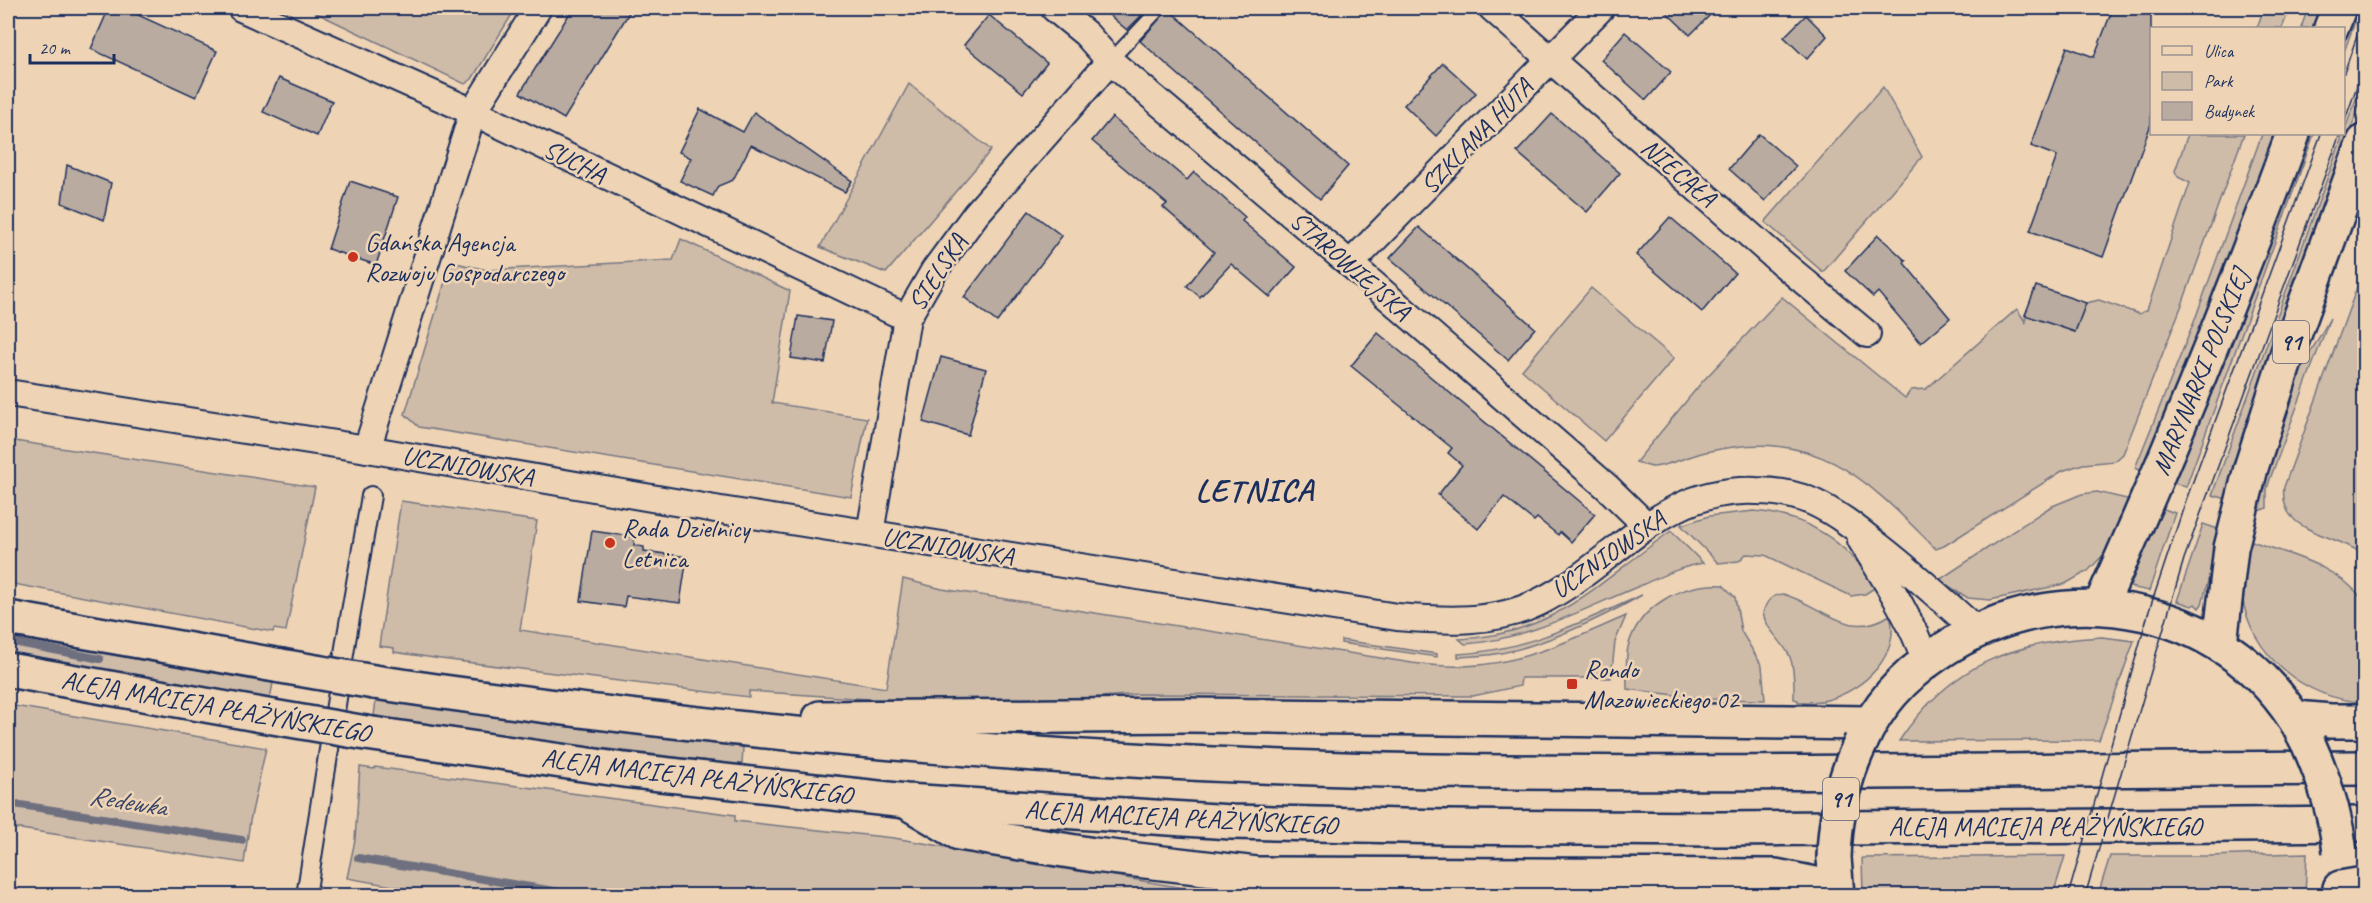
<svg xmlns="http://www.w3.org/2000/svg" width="2372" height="903" font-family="Caveat,sans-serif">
  <rect width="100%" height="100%" fill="#eed4b5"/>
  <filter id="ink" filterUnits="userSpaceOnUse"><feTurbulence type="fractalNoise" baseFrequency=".0167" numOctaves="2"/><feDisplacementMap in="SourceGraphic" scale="12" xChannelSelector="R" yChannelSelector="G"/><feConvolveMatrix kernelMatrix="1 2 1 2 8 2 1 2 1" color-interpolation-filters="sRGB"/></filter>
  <g filter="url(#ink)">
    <g fill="#cfbca8" stroke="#757683" stroke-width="1.5">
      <polygon points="306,8 516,8 472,79 465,84"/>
      <polygon points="2264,8 2290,8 2282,28 2257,28"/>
      <polygon points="2308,8 2322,8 2315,28 2301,28"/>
      <polygon points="2355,8 2360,8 2344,52 2344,39"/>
      <polygon points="2364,77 2364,93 2272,348 2254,401 2227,499 2212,495"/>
      <polygon points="909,84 991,150 886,273 820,247"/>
      <polygon points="1883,87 1922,157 1823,272 1765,222"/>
      <path d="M2188 134H2244L2183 302 2123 454 2115 461 2083 464 2062 471 1944 546 1936 549C1865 478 1819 428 1710 451 1693 454 1669 466 1653 467 1648 467 1641 463 1636 462L1702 382 1782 297 1905 398 1911 390 1926 389 2017 309 2026 323 2025 315 2075 332 2086 303 2099 300 2139 314 2147 310 2190 183 2178 177 2175 171Z"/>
      <polygon points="2262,134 2276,134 2205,327 2144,472 2135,468 2194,322"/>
      <polygon points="2309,134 2314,134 2186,487 2174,483 2233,337"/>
      <polygon points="681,239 790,291 772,403 867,418 851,497 419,427 405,414 451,262 487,270 673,260"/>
      <path d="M2364 268V555C2335 532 2278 535 2284 487Z"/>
      <polygon points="1591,288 1674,358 1604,441 1522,370"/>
      <path d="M2330 318 2270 479 2267 489V508L2256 512 2274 441 2285 409 2289 407C2293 377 2315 346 2330 318Z"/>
      <polygon points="8,440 315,487 286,631 274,629 273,632 8,583"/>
      <polygon points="2097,492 2131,500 2107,551 2088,571 2065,584 1990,600 1968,598 1939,580 2050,507 2082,494"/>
      <path d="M401 501 537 521 520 630 886 688 903 579 942 589 1412 663C1429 665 1446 667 1463 666 1521 665 1573 639 1626 616L1615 642 1611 678H1521L1520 686 1473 696 1139 694 1076 699 1015 700 869 699 749 691V697L441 659 394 652V648L379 646Z"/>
      <polygon points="2161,508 2175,513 2149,591 2130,587"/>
      <path d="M1754 511C1808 516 1846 541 1876 587L1865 594 1851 596 1765 555 1746 554 1739 561 1718 563 1681 525 1709 516Z"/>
      <polygon points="2203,524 2221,530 2202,604 2199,608 2195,604 2192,606 2177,601"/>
      <path d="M1671 531 1703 563C1679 567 1658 578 1637 587 1581 610 1526 640 1465 644L1459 639C1556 635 1597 583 1671 531Z"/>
      <path d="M2249 540C2289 555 2338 565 2364 601V702C2305 700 2250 655 2242 595 2240 576 2245 558 2249 540Z"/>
      <path d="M1723 585 1735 597 1741 631 1762 666 1765 700 1708 699 1627 689C1627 676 1625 660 1628 647 1639 605 1682 583 1723 585Z"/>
      <path d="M1783 594C1822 605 1849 642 1890 615 1901 655 1864 690 1827 700 1818 702 1808 702 1798 702V700L1794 699C1794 686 1795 670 1790 657 1783 641 1766 630 1763 613 1766 602 1771 595 1783 594Z"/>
      <path d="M1642 595C1602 618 1541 647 1495 654 1483 656 1470 656 1458 657V654C1524 651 1582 622 1642 595Z"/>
      <polygon points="8,636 273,683 270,699 8,652"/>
      <path d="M2102 637 2134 641 2099 740 1899 741C1950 664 2014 641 2102 637Z"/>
      <polygon points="1341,640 1437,654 1437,657 1341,643"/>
      <polygon points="376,700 560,726 743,747 742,765 557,743 374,716"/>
      <polygon points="8,705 266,748 250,821 244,863 8,827"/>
      <polygon points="360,767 374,769 375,767 735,815 735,821 894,838 1201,891 1261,895 449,896 347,878 355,840"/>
      <polygon points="2307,853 2305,895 2098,895 2110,856 2209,856"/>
      <polygon points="2065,856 2053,895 1863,895 1862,858"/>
    </g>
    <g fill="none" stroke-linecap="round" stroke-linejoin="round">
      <g stroke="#6e7080" stroke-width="8">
        <polyline points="8,641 100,659"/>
        <polyline points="8,803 242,840"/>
        <polyline points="358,858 584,896"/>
      </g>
    </g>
    <g fill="#baaba0" stroke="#1b2f5e" stroke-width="1.5">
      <polygon points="109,8 123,8 217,51 196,97 91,49"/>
      <polygon points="573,8 632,8 564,119 520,93"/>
      <polygon points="1101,8 1149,8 1127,30"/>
      <polygon points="1662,8 1717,8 1690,35"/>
      <polygon points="2113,8 2151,8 2151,124 2103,257 2030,231 2057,156 2031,146 2067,47 2094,57"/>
      <polygon points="1168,9 1348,166 1320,199 1140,41"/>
      <polygon points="989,15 1047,63 1023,93 964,45"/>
      <polygon points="1806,15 1827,36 1807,59 1784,37"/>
      <polygon points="1625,32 1671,72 1646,100 1601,60"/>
      <polygon points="1443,63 1476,93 1436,136 1404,105"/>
      <polygon points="279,78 332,101 317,136 263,112"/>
      <polygon points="700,109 743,132 754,112 852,181 845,192 751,145 733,180 718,186 713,196 680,181 691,158 679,152"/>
      <polygon points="1552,114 1620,173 1587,212 1517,152"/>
      <polygon points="1112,117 1187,180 1194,172 1245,217 1242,221 1296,267 1270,297 1231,264 1200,297 1187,286 1214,252 1163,207 1167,204 1092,141"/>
      <polygon points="1759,134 1796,166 1765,201 1729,169"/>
      <polygon points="67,165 111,183 104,220 62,203"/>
      <polygon points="350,181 398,197 376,265 328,249"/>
      <polygon points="1029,211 1062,236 997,322 964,297"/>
      <polygon points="1670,217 1735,273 1702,312 1636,255"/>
      <polygon points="1419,227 1535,328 1508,360 1390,258"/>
      <polygon points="1878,235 1906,261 1904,263 1950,318 1921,343 1878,292 1873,297 1845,271"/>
      <polygon points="2036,286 2086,303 2075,332 2025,315"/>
      <polygon points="798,316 832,321 825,363 791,358"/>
      <polygon points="1378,333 1595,514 1571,542 1560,532 1558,535 1537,518 1534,521 1504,497 1478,529 1438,495 1462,465 1448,453 1452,448 1351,366"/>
      <polygon points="941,357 986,369 968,435 923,422"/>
      <polygon points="592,531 635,537 634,545 644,547 644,551 687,557 680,603 626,596 624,607 581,601"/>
    </g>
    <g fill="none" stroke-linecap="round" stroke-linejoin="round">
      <g stroke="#1b2f5e" stroke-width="16">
        <polyline id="service" points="1110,61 1160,8"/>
      </g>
      <g stroke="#1b2f5e" stroke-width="22">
        <polyline id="pedestrian" points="306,896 346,641 371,496"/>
      </g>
      <g stroke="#1b2f5e" stroke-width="30">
        <g id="minor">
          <polyline points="241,8 473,112 907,318"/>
          <polyline points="1054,8 1086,34 1110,61 1350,264 1607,487 1646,525"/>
          <polyline points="1492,8 1775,257 1867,334"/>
          <polyline points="1350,264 1601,8"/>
          <path d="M8 393 367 449 721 510 1397 617C1445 621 1495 624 1539 602 1617 563 1660 487 1756 491 1775 491 1796 494 1813 502 1837 513 1857 529 1877 545 1912 572 1944 601 1977 631"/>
          <polyline points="367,449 473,112 538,8"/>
          <polyline points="870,533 907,318 934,271 976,214 1110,61"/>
          <path d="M1861 540C1885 579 1911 618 1926 662"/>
        </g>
      </g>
      <g stroke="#1b2f5e" stroke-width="38">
        <g id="secondary">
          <polyline points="8,618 281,666"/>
          <polyline points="8,670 273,717"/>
          <path d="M374 682C725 734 1078 765 1432 771 1743 776 2054 769 2364 768"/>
          <polyline points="820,718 1187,715 1869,723"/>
          <polyline points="366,733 624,770 906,801 1231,822 1446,827 1721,829 2364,824"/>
          <polyline points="912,805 959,833 1094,855 1257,874 1775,876 1835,888"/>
        </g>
      </g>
      <g stroke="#1b2f5e" stroke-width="38">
        <g id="primary">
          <polyline points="2331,28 2339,8"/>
          <path d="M2100 607C2170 452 2234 294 2293 134"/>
          <polyline points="2220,644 2231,548 2251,468 2290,346 2364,142"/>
          <path d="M1861 742C1877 706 1904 676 1937 654 2062 567 2240 604 2308 743"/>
          <polyline points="1834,858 1837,896"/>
        </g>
      </g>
      <g stroke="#1b2f5e" stroke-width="38">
        <g id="trunk">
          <polyline points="2295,718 2331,721 2364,721"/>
          <polyline points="2340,888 2364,884"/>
        </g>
      </g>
      <use href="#service" stroke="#eed4b5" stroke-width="12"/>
      <use href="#pedestrian" stroke="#eed4b5" stroke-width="18"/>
      <use href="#minor" stroke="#eed4b5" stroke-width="26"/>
      <use href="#secondary" stroke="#eed4b5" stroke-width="33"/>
      <use href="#primary" stroke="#eed4b5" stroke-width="33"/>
      <use href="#trunk" stroke="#eed4b5" stroke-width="33"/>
      <g stroke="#1b2f5e" stroke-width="1.5">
        <polyline points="2344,73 2364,16"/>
        <polyline points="2344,123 2364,66"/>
        <polyline points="2068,896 2148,614 2185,503 2321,134"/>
        <polyline points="2085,896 2184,559 2340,134"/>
      </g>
      <g stroke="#1b2f5e" stroke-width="38" stroke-linecap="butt">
        <g id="secondary-bridge">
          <polyline points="281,666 374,682"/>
          <polyline points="273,717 366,733"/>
        </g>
      </g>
      <g stroke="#1b2f5e" stroke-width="38" stroke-linecap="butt">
        <g id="primary-bridge">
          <path d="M2308 743C2324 778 2335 813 2340 851"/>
          <path d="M1834 858C1835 817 1843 779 1861 742"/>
        </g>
      </g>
      <use href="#secondary-bridge" stroke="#eed4b5" stroke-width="33"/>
      <use href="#primary-bridge" stroke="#eed4b5" stroke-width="33"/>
    </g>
  </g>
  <g fill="#c8321e" stroke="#eed4b5" stroke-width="2">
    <circle cx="353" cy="257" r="6"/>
    <circle cx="610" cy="543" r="6"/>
    <rect x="1566" y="678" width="12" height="12" rx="3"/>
  </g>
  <g text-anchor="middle" stroke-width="5" stroke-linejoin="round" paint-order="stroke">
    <g fill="#eed4b5" stroke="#5a6078" stroke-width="1.5">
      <rect x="2273" y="321" width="36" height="42" rx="4.5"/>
      <rect x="1823" y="778" width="36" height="42" rx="4.5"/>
    </g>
    <g font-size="24" font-weight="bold" fill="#1b2f5e">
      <text x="2291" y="350">91</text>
      <text x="1841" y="807">91</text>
    </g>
    <g font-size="26" fill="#1b2f5e" stroke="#eed4b5">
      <text transform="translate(1476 136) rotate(-46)" y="9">SZKLANA HUTA</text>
      <text transform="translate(575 161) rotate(26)" y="9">SUCHA</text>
      <text transform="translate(1679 172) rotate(41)" y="9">NIECAŁA</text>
      <text transform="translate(1351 265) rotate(41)" y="9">STAROWIEJSKA</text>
      <text transform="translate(937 272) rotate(-57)" y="9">SIELSKA</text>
      <text transform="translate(2200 372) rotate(-68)" y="9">MARYNARKI POLSKIEJ</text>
      <text transform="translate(468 466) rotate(10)" y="9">UCZNIOWSKA</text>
      <text transform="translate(948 546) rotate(9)" y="9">UCZNIOWSKA</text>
      <text transform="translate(1608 554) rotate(-35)" y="9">UCZNIOWSKA</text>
      <text transform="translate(216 706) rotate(10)" y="9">ALEJA MACIEJA PŁAŻYŃSKIEGO</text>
      <text transform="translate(697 776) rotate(7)" y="9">ALEJA MACIEJA PŁAŻYŃSKIEGO</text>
      <text transform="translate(1181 817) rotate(3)" y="9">ALEJA MACIEJA PŁAŻYŃSKIEGO</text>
      <text x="2045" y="835">ALEJA MACIEJA PŁAŻYŃSKIEGO</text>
    </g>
    <g font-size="26" fill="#1b2f5e" stroke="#eed4b5" text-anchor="start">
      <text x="365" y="251">Gdańska Agencja<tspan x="365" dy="30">Rozwoju Gospodarczego</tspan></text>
      <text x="622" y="537">Rada Dzielnicy<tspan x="622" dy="30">Letnica</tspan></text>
      <text x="1584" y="678">Rondo<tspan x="1584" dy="30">Mazowieckiego 02</tspan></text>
    </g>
    <g font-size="27" font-style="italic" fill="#374569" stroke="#eed4b5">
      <text transform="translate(128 801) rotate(9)" y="9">Redewka</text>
    </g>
    <g font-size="32" font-weight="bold" letter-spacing="1.5" fill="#1b2f5e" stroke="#eed4b5">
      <text x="1255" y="501">LETNICA</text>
    </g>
  </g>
  <rect width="2372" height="903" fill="none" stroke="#eed4b5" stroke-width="30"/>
  <rect x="15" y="15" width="2342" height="873" fill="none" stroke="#1b2f5e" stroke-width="2" filter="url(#ink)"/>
  <rect x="2150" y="27" width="195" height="108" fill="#eed4b5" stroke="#9a9292" stroke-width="1.5"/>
  <rect x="2162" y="46" width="30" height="9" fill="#eed4b5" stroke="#9a9292" stroke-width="1.5"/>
  <text x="2204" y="57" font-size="18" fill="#1b2f5e">Ulica</text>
  <rect x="2162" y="72" width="30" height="18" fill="#cfbca8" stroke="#9a9292" stroke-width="1.5"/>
  <text x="2204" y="87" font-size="18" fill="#1b2f5e">Park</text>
  <rect x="2162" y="102" width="30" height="18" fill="#baaba0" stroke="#9a9292" stroke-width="1.5"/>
  <text x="2204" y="117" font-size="18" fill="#1b2f5e">Budynek</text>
  <path d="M30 54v9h84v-9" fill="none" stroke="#1b2f5e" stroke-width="3"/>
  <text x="39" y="54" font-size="18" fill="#1b2f5e" stroke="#eed4b5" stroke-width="4.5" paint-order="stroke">20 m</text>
</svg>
